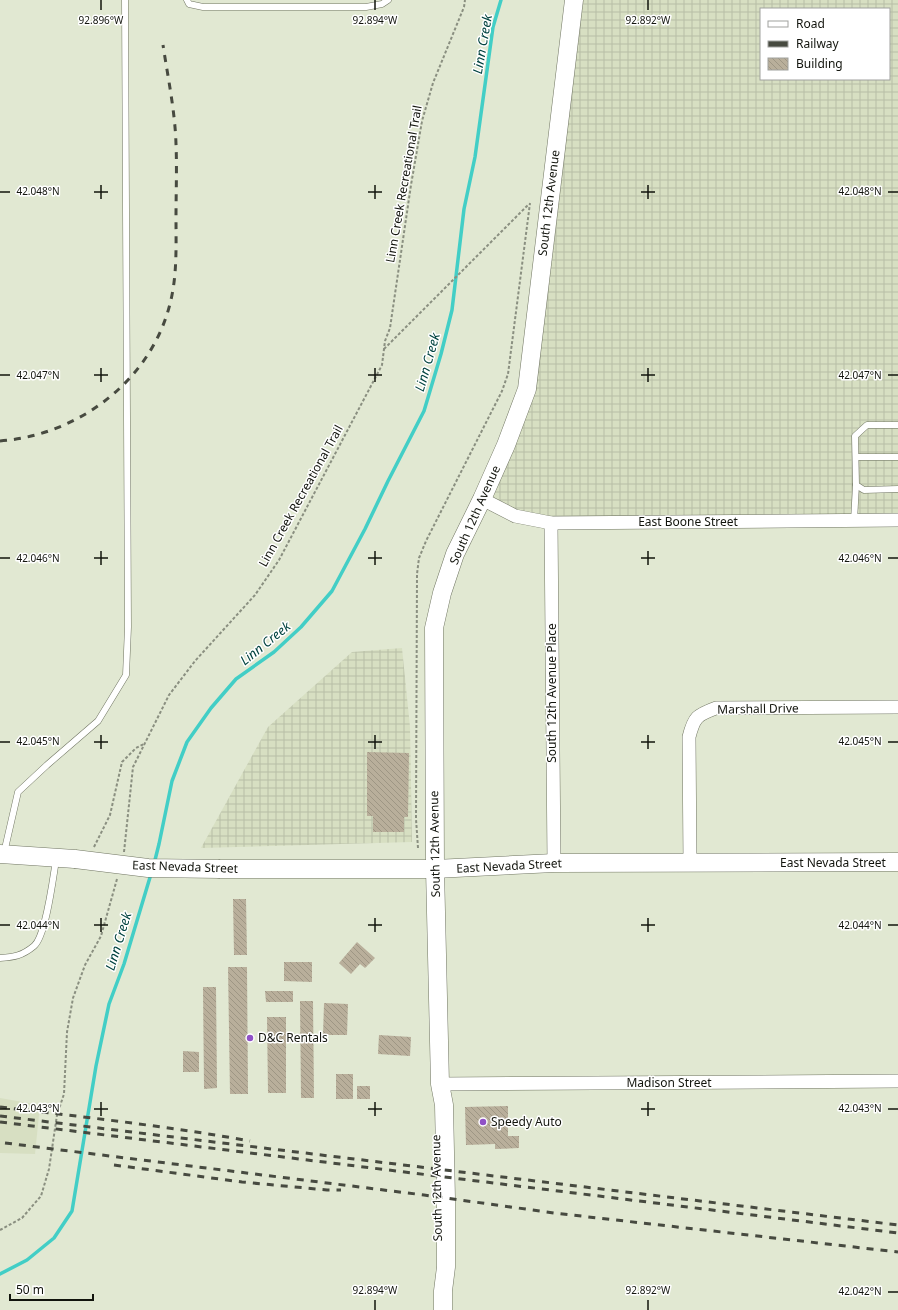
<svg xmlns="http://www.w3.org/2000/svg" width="898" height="1310" font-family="'Noto Sans',sans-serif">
  <defs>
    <pattern id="industrial-grid" width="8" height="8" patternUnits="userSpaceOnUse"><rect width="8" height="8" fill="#d7dfc2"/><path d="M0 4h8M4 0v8" fill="none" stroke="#b8bea6"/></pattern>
    <pattern id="building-back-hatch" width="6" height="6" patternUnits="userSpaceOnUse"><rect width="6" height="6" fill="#b9af9b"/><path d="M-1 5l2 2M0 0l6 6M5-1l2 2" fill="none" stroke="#9e9684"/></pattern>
  </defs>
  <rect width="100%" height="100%" fill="#e1e8d2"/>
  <polygon fill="#d7dfc2" points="0,1098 40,1105 35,1154 0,1153"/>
  <g fill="url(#industrial-grid)" fill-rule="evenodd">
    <path d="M574 0H898V520L551 523 482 499 527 389ZM761 9H889V79H761Z"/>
    <polygon points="402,648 410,727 412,842 201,848 268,727 352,652"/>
  </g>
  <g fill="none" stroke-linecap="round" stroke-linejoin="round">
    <g stroke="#42cec6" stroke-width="3.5">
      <polyline points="154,864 159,844 172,781 187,742 211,708 236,679 274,652 301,627 332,591 365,529 388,481 424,411 441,354 452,310 464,209 475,157 493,27 501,0"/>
      <polyline points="0,1274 27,1260 54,1238 72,1211 96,1066 109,1004 124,964 151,874"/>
    </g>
  </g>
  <g fill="url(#building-back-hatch)">
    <polygon points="367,752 409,753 408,817 404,817 404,832 373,832 373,816 367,816"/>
    <polygon points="233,899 246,899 247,955 234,955"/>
    <polygon points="357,942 375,958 365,968 360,964 351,974 339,963"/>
    <polygon points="284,962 312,962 312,982 284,981"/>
    <polygon points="228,967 247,967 248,1094 230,1094"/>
    <polygon points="203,987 216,987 217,1088 204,1089"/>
    <polygon points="265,991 293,991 293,1002 266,1002"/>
    <polygon points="300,1001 313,1001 314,1098 301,1098"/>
    <polygon points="324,1003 348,1004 347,1035 323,1035"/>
    <polygon points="267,1017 286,1017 286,1093 268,1093"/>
    <polygon points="379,1035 411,1037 410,1056 378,1054"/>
    <polygon points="183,1051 199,1052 199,1072 183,1072"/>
    <rect x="336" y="1074" width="17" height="25"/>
    <rect x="357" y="1086" width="13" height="13"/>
    <polygon points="508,1106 508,1136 519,1136 519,1148 495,1149 495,1144 466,1145 465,1107"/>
  </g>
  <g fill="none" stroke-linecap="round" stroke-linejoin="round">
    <g stroke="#707562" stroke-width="7">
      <g id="lane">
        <polyline points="187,0 189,4 203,7 366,7 382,4 388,0"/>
        <polyline points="898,425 867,425 855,436 856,485 864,490 898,489"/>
        <polyline points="856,457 898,457"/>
        <polyline points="854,521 856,485"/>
        <polyline points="4,853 18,792 47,765 98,721 126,675 128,627 125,0"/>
        <path d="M0 958C14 957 22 956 34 946 46 936 53 878 56 860"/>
      </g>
    </g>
    <g stroke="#707562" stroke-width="14">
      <g id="street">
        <polyline points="482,499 515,516 551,523 898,520"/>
        <polyline points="551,523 554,863"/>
        <path d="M690 863 689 737C694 717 697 715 716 708L898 707"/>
        <polyline points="440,1084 898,1081"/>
      </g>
    </g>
    <g stroke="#707562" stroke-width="19">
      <g id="secondary">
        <polyline points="0,854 75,859"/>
        <polyline points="220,869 435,869 554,863 898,862"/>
        <polyline points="443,1310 443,1291 446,1267 446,1199 444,1105 440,1084 435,869 434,628 442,593 455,554 482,499 506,445 527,389 574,0"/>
      </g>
    </g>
    <g stroke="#8a8f80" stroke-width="2" stroke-dasharray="3 2" stroke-linecap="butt">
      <polyline points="384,349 529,204"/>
      <polyline points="94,847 110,815 122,762 136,748 144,744"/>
      <polyline points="418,848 416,819 417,574 419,558 426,541 502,391 508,374 530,203"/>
      <polyline points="124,852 133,767 169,695 195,661 255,595 279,560 382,365 385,341 390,328 411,185 422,121 433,83 464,7 465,0"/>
      <polyline points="0,1230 22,1218 41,1196 49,1169 57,1115 64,1094 67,1032 73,998 85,965 101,936 117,879"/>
    </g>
    <use href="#lane" stroke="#fff" stroke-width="6"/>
    <use href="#street" stroke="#fff" stroke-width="13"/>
    <use href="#secondary" stroke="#fff" stroke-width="18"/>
    <g stroke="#474a40" stroke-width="3" stroke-dasharray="7 7" stroke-linecap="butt">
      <path d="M0 441C81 435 156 377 172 295 177 270 176 243 176 217 176 193 177 168 176 144 175 111 168 78 163 45"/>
      <path d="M0 1107C83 1117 167 1126 250 1141"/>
      <polyline points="0,1116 898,1225"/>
      <polyline points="0,1122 898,1233"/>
      <polyline points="5,1143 424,1195 554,1213 898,1252"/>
      <polyline points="114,1165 242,1182 327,1190 341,1190"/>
    </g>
    <g stroke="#707562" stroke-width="19" stroke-linecap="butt">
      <polyline id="secondary-bridge" points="75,859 148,868 220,869"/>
    </g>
    <use href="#secondary-bridge" stroke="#fff" stroke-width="18"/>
  </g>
  <path fill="none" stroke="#12140d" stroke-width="1.5" d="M101 0V10M375 0V10M648 0V10M101 185V199M375 185V199M648 185V199M0 192H10M94 192H108M368 192H382M641 192H655M888 192H898M101 368V382M375 368V382M648 368V382M0 375H10M94 375H108M368 375H382M641 375H655M888 375H898M101 551V565M375 551V565M648 551V565M0 558H10M94 558H108M368 558H382M641 558H655M888 558H898M101 735V749M375 735V749M648 735V749M0 742H10M94 742H108M368 742H382M641 742H655M888 742H898M101 918V932M375 918V932M648 918V932M0 925H10M94 925H108M368 925H382M641 925H655M888 925H898M101 1102V1116M375 1102V1116M648 1102V1116M0 1109H10M94 1109H108M368 1109H382M641 1109H655M888 1109H898M888 1292H898M375 1300V1310M648 1300V1310"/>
  <g fill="#9051c7" stroke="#fff" stroke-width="1.5">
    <circle cx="250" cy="1038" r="4"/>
    <circle cx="483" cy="1122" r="4"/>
  </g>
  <g text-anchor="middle" stroke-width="3" stroke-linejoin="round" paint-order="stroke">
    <g font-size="12" fill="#12140d" stroke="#fff">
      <text transform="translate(404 184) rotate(-80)" y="4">Linn Creek Recreational Trail</text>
      <text transform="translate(549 203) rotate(-83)" y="4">South 12th Avenue</text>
      <text transform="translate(301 496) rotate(-61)" y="4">Linn Creek Recreational Trail</text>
      <text transform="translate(475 515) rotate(-66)" y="4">South 12th Avenue</text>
      <text x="688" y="526">East Boone Street</text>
      <text transform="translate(552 693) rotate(-90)" y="4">South 12th Avenue Place</text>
      <text transform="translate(758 709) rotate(-1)" y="4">Marshall Drive</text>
      <text transform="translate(435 844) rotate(-91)" y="4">South 12th Avenue</text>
      <text x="833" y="867">East Nevada Street</text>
      <text transform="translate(509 866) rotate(-3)" y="4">East Nevada Street</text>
      <text transform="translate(185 867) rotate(2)" y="4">East Nevada Street</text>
      <text x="669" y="1087">Madison Street</text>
      <text transform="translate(437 1188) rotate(-91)" y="4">South 12th Avenue</text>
    </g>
    <g font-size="12" fill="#12140d" stroke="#fff" text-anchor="start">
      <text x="258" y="1042">D&amp;C Rentals</text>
      <text x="491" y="1126">Speedy Auto</text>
    </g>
    <g font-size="13" font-style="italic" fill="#024340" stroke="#fff">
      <text transform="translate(482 44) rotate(-80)" y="5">Linn Creek</text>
      <text transform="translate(427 362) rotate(-74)" y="5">Linn Creek</text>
      <text transform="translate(265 643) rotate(-39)" y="5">Linn Creek</text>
      <text transform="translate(118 941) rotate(-73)" y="5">Linn Creek</text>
    </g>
  </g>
  <g font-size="10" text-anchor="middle" fill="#12140d" stroke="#fff" stroke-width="3" stroke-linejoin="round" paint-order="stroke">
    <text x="101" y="24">92.896°W</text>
    <text x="375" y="24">92.894°W</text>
    <text x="648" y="24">92.892°W</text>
    <text x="38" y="195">42.048°N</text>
    <text x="860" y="195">42.048°N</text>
    <text x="38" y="379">42.047°N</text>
    <text x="860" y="379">42.047°N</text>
    <text x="38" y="562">42.046°N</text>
    <text x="860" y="562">42.046°N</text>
    <text x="38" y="745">42.045°N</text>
    <text x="860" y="745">42.045°N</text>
    <text x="38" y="929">42.044°N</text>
    <text x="860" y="929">42.044°N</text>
    <text x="38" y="1112">42.043°N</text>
    <text x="860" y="1112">42.043°N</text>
    <text x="375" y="1294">92.894°W</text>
    <text x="648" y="1294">92.892°W</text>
    <text x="860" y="1295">42.042°N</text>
  </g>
  <rect x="760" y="8" width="130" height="72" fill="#ffffff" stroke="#a0a19e"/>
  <rect x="768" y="21" width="20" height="6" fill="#ffffff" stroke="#a0a19e"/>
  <text x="796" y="28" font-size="12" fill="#12140d">Road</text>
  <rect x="768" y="41" width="20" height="6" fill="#474a40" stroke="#a0a19e"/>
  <text x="796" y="48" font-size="12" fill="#12140d">Railway</text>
  <rect x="768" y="58" width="20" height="12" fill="url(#building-back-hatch)" stroke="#a0a19e"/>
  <text x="796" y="68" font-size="12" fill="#12140d">Building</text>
  <path d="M10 1294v6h83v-6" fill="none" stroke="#12140d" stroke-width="2"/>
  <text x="16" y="1294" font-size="12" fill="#12140d" stroke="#ffffff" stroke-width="3" paint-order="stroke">50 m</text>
</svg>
